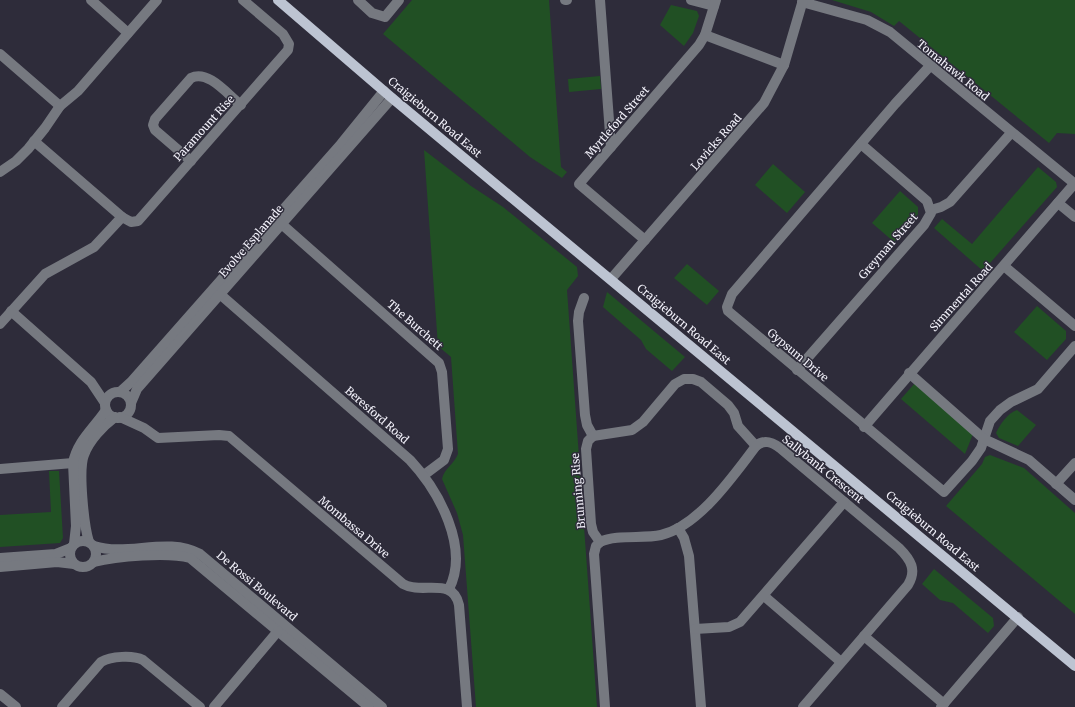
<svg xmlns="http://www.w3.org/2000/svg" width="1075" height="707" font-family="Merriweather,serif">
  <rect width="100%" height="100%" fill="#2e2c3a"/>
  <g fill="#215024">
    <polygon points="412,0 549,0 561,167 567,172 562,178 530,157 383,34"/>
    <polygon points="832,0 1075,0 1075,134 1057,133 1049,143 899,21 894,26 871,12"/>
    <polygon points="671,5 697,11 699,16 693,33 684,46 660,25"/>
    <polygon points="600,76 601,89 569,92 568,79"/>
    <path d="M424 150 471 186 503 207 577 267 578 276 567 290 597 707H476L463 535 457 513 442 479C444 469 454 464 458 454L451 357 438 346Z"/>
    <polygon points="773,164 805,192 787,213 755,185"/>
    <polygon points="1038,167 1056,182 1057,187 983,271 934,228 942,219 972,244"/>
    <polygon points="900,191 918,207 918,214 894,242 872,223"/>
    <polygon points="687,264 719,291 707,305 674,278"/>
    <polygon points="607,292 685,357 672,371 646,349 641,340 603,307"/>
    <polygon points="1037,306 1066,331 1066,339 1047,360 1014,332"/>
    <polygon points="915,383 973,434 965,454 901,399"/>
    <path d="M1017 410 1036 425 1018 446 999 438 996 433C1000 424 1008 413 1017 410Z"/>
    <polygon points="990,455 1024,468 1075,513 1075,614 946,506 982,464 985,457"/>
    <polygon points="49,471 59,471 63,538 60,543 0,547 0,515 51,512"/>
    <polygon points="934,569 993,618 994,626 988,633 953,603 940,600 922,584"/>
  </g>
  <g fill="none" stroke-linecap="round" stroke-linejoin="round">
    <g stroke="#767980" stroke-width="10">
      <polyline points="91,0 128,33"/>
      <polyline points="358,0 372,13 385,17 399,0"/>
      <polyline points="565,0 567,0"/>
      <polyline points="600,0 611,147"/>
      <polyline points="691,0 714,6"/>
      <polyline points="802,2 867,20 890,32 1075,184"/>
      <polyline points="705,35 784,65"/>
      <polyline points="0,54 60,106"/>
      <polyline points="930,66 895,104 732,294 727,307 728,311 944,492 972,461 981,448 990,421 1000,410 1011,402 1038,389 1075,346"/>
      <polyline points="34,141 122,217 131,222 138,221 288,50 289,44 283,34 243,0"/>
      <path d="M191 161 155 130 153 125 155 119 191 78C208 69 228 95 241 105"/>
      <polyline points="0,172 16,161 28,149 45,128 60,106 78,91 157,0"/>
      <polyline points="1058,203 1075,217"/>
      <polyline points="931,210 941,207 950,202 1011,133"/>
      <polyline points="277,220 439,363 442,372 448,449 444,460 424,475"/>
      <polyline points="645,240 579,184 699,45 705,35 716,0"/>
      <polyline points="1004,266 1075,326"/>
      <polyline points="611,279 764,103 784,65 803,0"/>
      <path d="M214 289 410 460C439 491 470 548 449 589"/>
      <polyline points="584,298 579,312 578,321 585,415 587,425 593,436 588,441 586,449 591,524 593,532 600,542 596,546 594,554 605,707"/>
      <polyline points="11,311 91,382 105,403"/>
      <polyline points="0,324 45,274 94,247 122,217"/>
      <polyline points="797,370 924,225 931,213 927,201 861,144"/>
      <polyline points="909,373 984,439 1029,460 1075,500"/>
      <polyline points="120,392 131,382 341,144 384,91"/>
      <circle cx="118" cy="405" r="13"/>
      <polyline points="131,403 137,389 392,98"/>
      <path d="M120 417 144 428 158 438 219 435 229 436 403 584C422 595 453 576 459 605L467 707"/>
      <polyline points="864,427 1075,183"/>
      <path d="M593 436 632 430 643 422 675 384 684 379H693L701 382 728 405 734 413 738 426 756 446C764 439 772 442 780 448L899 548C911 560 917 570 908 585L803 707"/>
      <polyline points="0,469 73,463"/>
      <polyline points="1056,484 1075,463"/>
      <polyline points="678,528 684,538 689,556 701,707"/>
      <circle cx="83" cy="554" r="13"/>
      <path d="M89 542C84 526 78 470 84 455 89 441 103 426 115 417"/>
      <path d="M600 542C617 534 643 539 661 535 699 526 733 476 756 446"/>
      <path d="M74 544 76 526 73 463C77 441 94 428 106 410"/>
      <path d="M94 546C128 557 167 536 200 554L382 707"/>
      <polyline points="0,558 56,554 71,548"/>
      <path d="M94 562C116 556 169 552 190 558L369 707"/>
      <polyline points="0,567 57,562 74,564"/>
      <polyline points="764,596 841,662"/>
      <polyline points="695,629 729,627 740,622 844,502"/>
      <polyline points="864,636 944,704"/>
      <polyline points="0,694 16,707"/>
      <path d="M62 707 101 662C111 656 133 655 143 660L200 707"/>
      <polyline points="214,707 278,631"/>
      <polyline points="941,707 1018,617"/>
    </g>
    <polyline stroke="#bdc4d2" stroke-width="10" points="278,0 392,98 1075,666"/>
  </g>
  <g text-anchor="middle" stroke-width="3" stroke-linejoin="round" paint-order="stroke">
    <g font-size="11" fill="#f2f1fa" stroke="#2e2c3a">
      <text transform="translate(953 70) rotate(39)" y="4">Tomahawk Road</text>
      <text transform="translate(435 117) rotate(40)" y="4">Craigieburn Road East</text>
      <text transform="translate(617 122) rotate(-49)" y="4">Myrtleford Street</text>
      <text transform="translate(204 128) rotate(-48)" y="4">Paramount Rise</text>
      <text transform="translate(716 142) rotate(-49)" y="4">Lovicks Road</text>
      <text transform="translate(251 241) rotate(-49)" y="4">Evolve Esplanade</text>
      <text transform="translate(888 246) rotate(-49)" y="4">Greyman Street</text>
      <text transform="translate(961 297) rotate(-48)" y="4">Simmental Road</text>
      <text transform="translate(684 324) rotate(40)" y="4">Craigieburn Road East</text>
      <text transform="translate(415 325) rotate(41)" y="4">The Burchett</text>
      <text transform="translate(798 355) rotate(40)" y="4">Gypsum Drive</text>
      <text transform="translate(377 415) rotate(41)" y="4">Beresford Road</text>
      <text transform="translate(823 469) rotate(39)" y="4">Sallybank Crescent</text>
      <text transform="translate(578 491) rotate(-95)" y="4">Brunning Rise</text>
      <text transform="translate(354 527) rotate(40)" y="4">Mombassa Drive</text>
      <text transform="translate(933 531) rotate(40)" y="4">Craigieburn Road East</text>
      <text transform="translate(257 586) rotate(40)" y="4">De Rossi Boulevard</text>
    </g>
  </g>
</svg>
